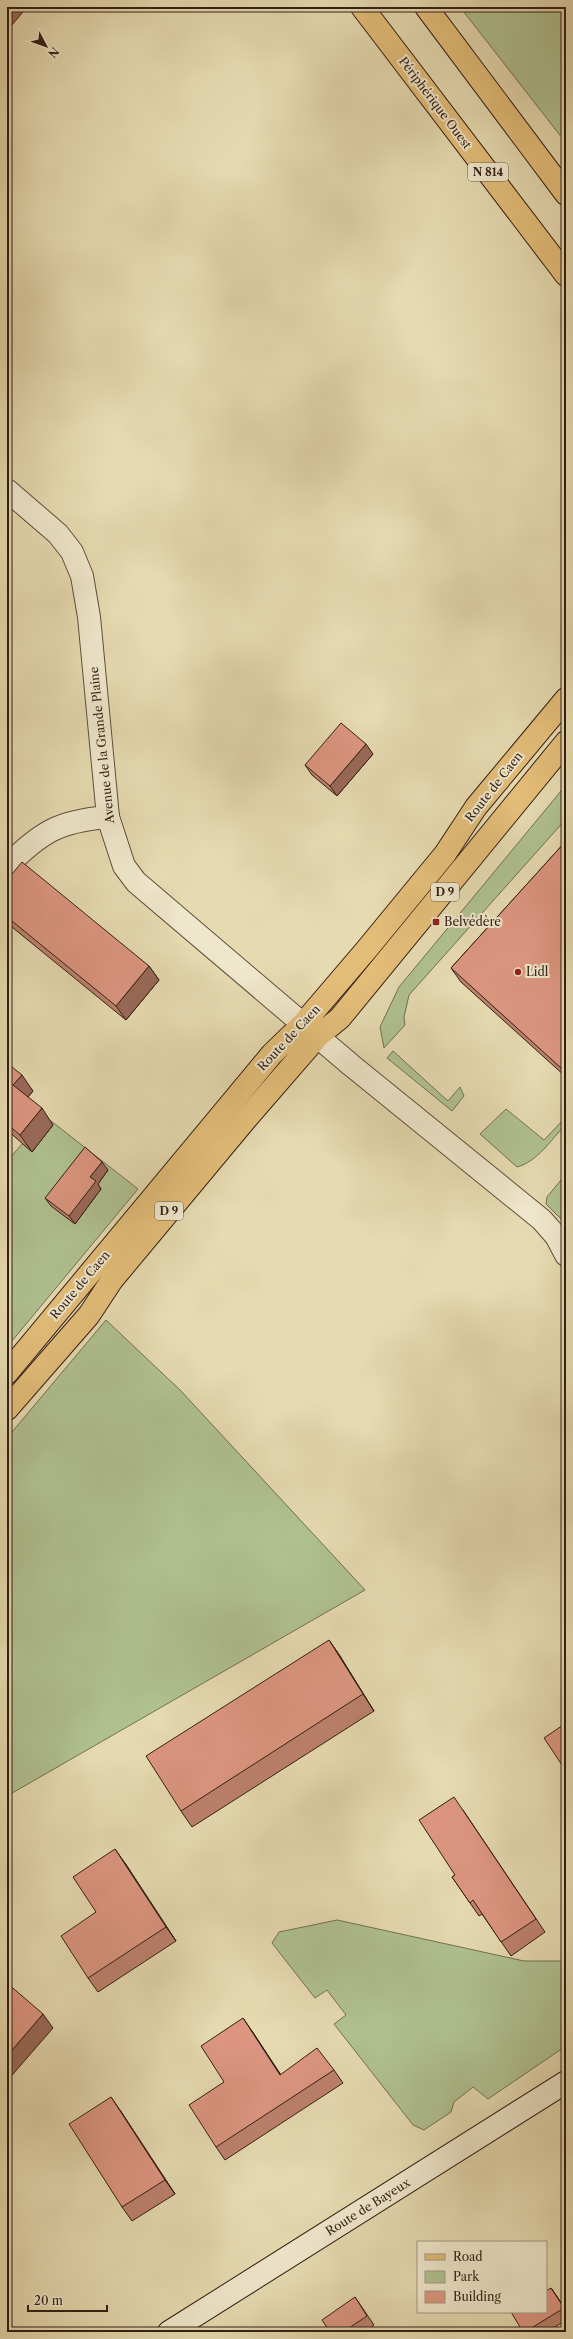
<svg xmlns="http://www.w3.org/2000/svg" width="573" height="2339" font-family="'Libre Caslon Text',serif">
  <rect width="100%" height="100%" fill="#e6dab0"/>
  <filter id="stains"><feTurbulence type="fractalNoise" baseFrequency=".005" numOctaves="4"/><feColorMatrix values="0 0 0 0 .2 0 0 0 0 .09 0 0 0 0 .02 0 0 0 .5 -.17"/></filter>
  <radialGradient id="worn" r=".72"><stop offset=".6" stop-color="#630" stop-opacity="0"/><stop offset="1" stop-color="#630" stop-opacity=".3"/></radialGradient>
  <g fill="#b0c190" stroke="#717052">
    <polygon points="460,7 566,7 566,143"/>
    <polygon points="566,785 566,819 409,995 404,1017 405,1025 384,1048 380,1027 399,987"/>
    <polygon points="393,1051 448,1101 460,1087 464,1096 452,1111 387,1058"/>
    <path d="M506 1109 544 1140 566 1117V1124C552 1139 537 1162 517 1167L480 1134Z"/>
    <polygon points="46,1117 138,1189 7,1347 7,1161"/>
    <polygon points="566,1174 566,1218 563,1221 546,1204 547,1197"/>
    <polygon points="106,1320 181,1391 365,1590 7,1796 7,1438"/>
    <polygon points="337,1920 524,1961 566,1961 566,2046 488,2099 473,2087 454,2102 451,2112 424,2130 413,2125 334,2024 346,2015 327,1990 315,1998 272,1943 279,1932"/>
  </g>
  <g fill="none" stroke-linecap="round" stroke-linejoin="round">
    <g stroke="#5f4d3c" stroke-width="24">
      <g id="minor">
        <polyline points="7,490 58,534 72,552 82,576 89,617 108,817 124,866 136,882 351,1065 542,1220 556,1236 566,1255"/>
        <path d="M7 866C41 832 59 821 108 817"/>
      </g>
    </g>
    <g stroke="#321e15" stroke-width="24">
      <polyline id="secondary" points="169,2332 566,2082"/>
    </g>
    <g stroke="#321e15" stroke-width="24">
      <g id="primary">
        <polyline points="7,1373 272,1054 303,1024 367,949 445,854 476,807 566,699"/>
        <polyline points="7,1409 89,1315 112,1280 246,1119 318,1036 340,1018 566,742"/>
      </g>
    </g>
    <g stroke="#321e15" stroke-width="24">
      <g id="trunk">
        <polyline points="362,7 566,275"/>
        <polyline points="426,7 566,194"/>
      </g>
    </g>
    <use href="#minor" stroke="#efe7cc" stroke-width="22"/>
    <use href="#secondary" stroke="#efe7cc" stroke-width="22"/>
    <use href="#primary" stroke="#e3bd78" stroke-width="22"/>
    <use href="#trunk" stroke="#e3bd78" stroke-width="22"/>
  </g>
  <g fill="#bd816e" stroke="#321e15">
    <polygon points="373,754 337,796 312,775 305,765"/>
    <polygon points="566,841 566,1077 461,982 451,968"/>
    <polygon points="7,880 149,966 159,980 126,1020 7,923"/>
    <polygon points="7,1063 33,1091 28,1097 53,1125 32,1152 7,1130"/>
    <polygon points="108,1170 98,1184 101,1189 75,1224 51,1206 45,1198"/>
    <polygon points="329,1640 340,1656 374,1711 192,1827 181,1811"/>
    <polygon points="463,1810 545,1932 511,1956 482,1914 479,1916 452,1877 455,1875"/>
    <polygon points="125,1863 176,1941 98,1992 88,1978 96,1912"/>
    <polygon points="252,2031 281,2075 334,2070 343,2083 225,2160 216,2147 224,2082"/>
    <polygon points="120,2110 175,2194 132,2221 122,2207"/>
    <polygon points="551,2288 566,2310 566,2320 547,2332 523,2332"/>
    <polygon points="355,2297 374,2325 365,2332 330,2332"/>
  </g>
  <g fill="#9a695a" stroke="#321e15">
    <polygon points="7,7 27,7 7,31"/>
    <polygon points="366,744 373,754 337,796 330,786"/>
    <polygon points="149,966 159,980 126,1020 116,1006"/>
    <polygon points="566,1063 566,1075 561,1068"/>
    <polygon points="22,1075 33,1091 24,1102 13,1085"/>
    <polygon points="42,1108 53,1125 32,1152 20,1135"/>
    <polygon points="102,1162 108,1170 98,1184 101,1189 75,1224 69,1216 90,1177"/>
    <polygon points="329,1640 340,1656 374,1711 363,1694"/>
    <polygon points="115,1849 125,1863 176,1941 166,1927"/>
    <polygon points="43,2014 53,2028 7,2081 7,2056"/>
    <polygon points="243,2018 252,2031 289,2088 280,2075"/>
    <polygon points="111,2097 120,2110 175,2194 165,2180"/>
    <polygon points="551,2288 558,2298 566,2311"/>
  </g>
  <g fill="#dc9680" stroke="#321e15">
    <polygon points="341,723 366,744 330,786 305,765"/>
    <polygon points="566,841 566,1063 561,1068 451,968"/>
    <polygon points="22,862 149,966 116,1006 7,917 7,880"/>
    <polygon points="7,1063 22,1075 13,1085 42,1108 20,1135 7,1124"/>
    <polygon points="85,1147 102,1162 90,1177 96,1181 69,1216 45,1198"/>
    <polygon points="329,1640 363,1694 181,1811 146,1756"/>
    <polygon points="566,1723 566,1771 544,1738"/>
    <polygon points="454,1797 536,1919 501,1942 473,1900 470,1903 452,1877 455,1875 419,1820"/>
    <polygon points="115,1849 166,1927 88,1978 61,1936 96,1912 73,1877"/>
    <polygon points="7,1983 43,2014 7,2056"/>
    <polygon points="243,2018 280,2075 317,2048 334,2070 216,2147 189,2105 224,2082 201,2046"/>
    <polygon points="111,2097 165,2180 122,2207 69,2124"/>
    <polygon points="551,2288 564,2308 525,2332 523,2332 511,2312 546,2312 546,2291"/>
    <polygon points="355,2297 367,2316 343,2332 330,2332 322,2320"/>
  </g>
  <g fill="#8f2418" stroke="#efe7cc" stroke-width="1.5">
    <rect x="432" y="918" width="8" height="8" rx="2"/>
    <circle cx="518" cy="972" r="4"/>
  </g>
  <g text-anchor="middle" stroke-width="4" stroke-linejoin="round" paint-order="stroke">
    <g fill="#efe7cc" stroke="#6b5a4c" stroke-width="1">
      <rect x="468" y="163" width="40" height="18" rx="3"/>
      <rect x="431" y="883" width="28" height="18" rx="3"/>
      <rect x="155" y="1202" width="28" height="18" rx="3"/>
    </g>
    <g font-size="11" font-weight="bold" fill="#321e15">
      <text x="488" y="176">N 814</text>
      <text x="445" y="896">D 9</text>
      <text x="169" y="1215">D 9</text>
    </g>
    <g font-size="12" fill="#321e15" stroke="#efe7cc">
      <text transform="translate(435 103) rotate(53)" y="4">Périphérique Ouest</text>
      <text transform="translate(102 745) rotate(-96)" y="4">Avenue de la Grande Plaine</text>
      <text transform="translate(494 787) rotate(-52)" y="4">Route de Caen</text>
      <text transform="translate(289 1038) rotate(-47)" y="4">Route de Caen</text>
      <text transform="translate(80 1285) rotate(-50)" y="4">Route de Caen</text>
      <text transform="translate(368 2207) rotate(-32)" y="4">Route de Bayeux</text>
    </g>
    <g font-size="12" fill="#321e15" stroke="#efe7cc" text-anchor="start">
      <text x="444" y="926">Belvédère</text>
      <text x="526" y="976">Lidl</text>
    </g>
  </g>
  <rect width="573" height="2339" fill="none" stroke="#e6dab0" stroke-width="24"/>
  <rect x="8" y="8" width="557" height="2323" fill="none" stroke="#321e15" stroke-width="2"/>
  <rect x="12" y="12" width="549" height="2315" fill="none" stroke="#321e15"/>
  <rect x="417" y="2241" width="130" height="72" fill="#efe7cc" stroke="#a39783"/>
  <rect x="425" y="2254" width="20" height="6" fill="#e3bd78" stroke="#a39783"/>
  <text x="453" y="2261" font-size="12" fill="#321e15">Road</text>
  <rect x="425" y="2271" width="20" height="12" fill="#b0c190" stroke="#a39783"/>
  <text x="453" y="2281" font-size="12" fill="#321e15">Park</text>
  <rect x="425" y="2291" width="20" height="12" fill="#dc9680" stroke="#a39783"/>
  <text x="453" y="2301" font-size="12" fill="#321e15">Building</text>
  <g transform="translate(46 46) rotate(131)" stroke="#efe7cc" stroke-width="3" paint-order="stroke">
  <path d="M0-3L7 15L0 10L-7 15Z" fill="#321e15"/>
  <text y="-6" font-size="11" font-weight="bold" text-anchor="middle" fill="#321e15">N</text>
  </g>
  <path d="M28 2305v6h79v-6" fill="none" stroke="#321e15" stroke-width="2"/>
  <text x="34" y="2305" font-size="12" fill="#321e15" stroke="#efe7cc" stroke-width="3" paint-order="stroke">20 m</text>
  <rect width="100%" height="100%" filter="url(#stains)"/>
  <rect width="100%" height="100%" fill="url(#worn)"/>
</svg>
